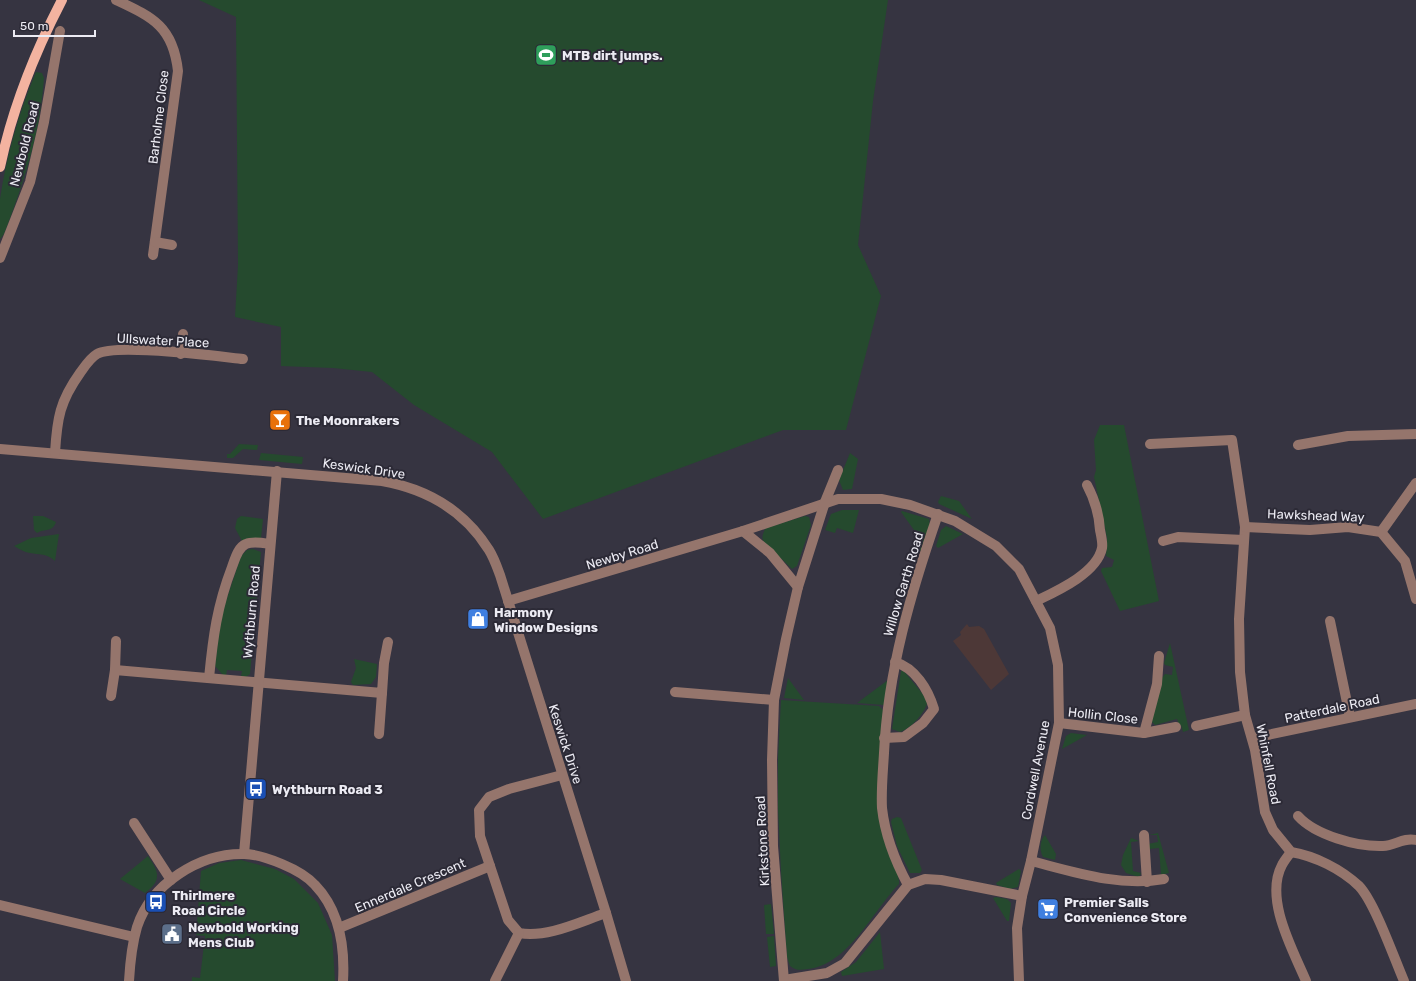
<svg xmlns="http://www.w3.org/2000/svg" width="1416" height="981" font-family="Rubik,sans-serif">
  <rect width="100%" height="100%" fill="#363441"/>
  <polygon fill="#4d3837" points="967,624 969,627 979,626 984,629 1009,674 991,690 953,641 961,635 960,632"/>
  <g fill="#254a2e">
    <polygon points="199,0 888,0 873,101 858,245 881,296 846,430 783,430 543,519 492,452 414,405 372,372 333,368 281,366 281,327 235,317 238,265 236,17"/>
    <path d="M36 72 42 73 44 78C40 134 24 182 4 234L0 239C0 226 0 212 0 199 6 157 19 112 36 72Z"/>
    <polygon points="1100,425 1124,425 1159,601 1120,611 1101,571 1102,568 1112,567 1114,560 1106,556 1107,538 1094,477 1096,470 1094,440"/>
    <polygon points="239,444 258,445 257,450 243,449 233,458 227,458 227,454 230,454"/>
    <polygon points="261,453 303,457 302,464 259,460"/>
    <polygon points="850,453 858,459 852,489 843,490 839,480"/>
    <polygon points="941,496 959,501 972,519 939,504 938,502"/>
    <polygon points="842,510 859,510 853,533 837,528 835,533 825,530 831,514"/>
    <polygon points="902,511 929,519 930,525 920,553 914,530 901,512"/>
    <path d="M33 516H43L56 522C52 533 45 528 37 533L34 530Z"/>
    <polygon points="241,516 263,519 261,538 243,543 235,528 237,519"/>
    <path d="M805 516 809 517 811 525 797 566 792 569 764 542C761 538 763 532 766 528Z"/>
    <polygon points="946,526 963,534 938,548 936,546 941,530"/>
    <path d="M59 534 55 561C47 553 39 555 30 553 24 552 19 549 14 546L31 538Z"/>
    <polygon points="253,549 261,552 250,674 246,677 241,676 242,671 227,670 226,675 223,675 215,666 221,616 241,556 247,550"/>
    <polygon points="1170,643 1189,730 1183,732 1181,725 1179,725 1177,719 1155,725 1151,721 1162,678 1165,674 1172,675 1173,667 1165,665 1164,663"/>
    <polygon points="354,659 377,664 376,677 371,684 353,685 351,682 356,668"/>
    <path d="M903 670 926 698 927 703C925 713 910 729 900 732L892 729 901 671Z"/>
    <polygon points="788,678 804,700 784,698"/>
    <polygon points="888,680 884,705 857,703"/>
    <path d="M781 700 879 706 883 710 878 775 899 881V884C873 911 848 965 808 969 801 970 796 971 790 966L787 957 781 872 778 808V758Z"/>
    <polygon points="1071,733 1087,735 1062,749 1066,736"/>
    <polygon points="897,817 901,818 922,870 920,873 910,873 897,846 891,822 892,819"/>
    <polygon points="1158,833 1169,873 1155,876 1161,874 1159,848 1149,849 1148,844 1158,842 1157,835 1149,835"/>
    <path d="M1045 835 1056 854 1055 860 1043 857C1039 850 1040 840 1045 835Z"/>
    <polygon points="1131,838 1139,841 1131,842 1133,871 1141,873 1139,877 1126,873 1121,865 1123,855"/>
    <path d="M148 856C158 871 163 880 145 893L120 879Z"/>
    <polygon points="241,860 275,869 294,879 318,903 332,935 335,981 192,981 192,977 200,978 205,936 196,935 201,871 219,863"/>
    <polygon points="1019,869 1021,871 1018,887 1010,889 997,885 996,883"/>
    <polygon points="996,897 1007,899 1011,903 1009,921 1007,921 993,898"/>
    <polygon points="771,904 774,934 766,934 764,905"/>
    <polygon points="880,932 884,969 842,976 841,972 856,962"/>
    <polygon points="774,936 776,966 770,967 767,937"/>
  </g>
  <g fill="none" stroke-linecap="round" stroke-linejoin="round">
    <g stroke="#95756c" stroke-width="10">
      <path d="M116 0C152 17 173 26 178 71L153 255"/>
      <polyline points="155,242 172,245"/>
      <polyline points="0,258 30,182 44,122 60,31"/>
      <polyline points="181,354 183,334"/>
      <path d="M1150 444 1232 440 1245 527 1239 619 1240 672 1245 715 1255 750 1265 812 1273 830 1291 852C1315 856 1341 869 1359 886 1375 903 1394 958 1404 981"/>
      <polyline points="1298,445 1348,436 1416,434"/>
      <path d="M0 449 382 481C427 489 464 510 489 550 494 558 497 567 500 575L606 913 626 981"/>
      <path d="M55 453C57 418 60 401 80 373 85 366 90 358 97 354 116 343 215 356 243 359"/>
      <polyline points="1245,527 1310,530 1348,527 1381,532 1405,561 1416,599"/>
      <polyline points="743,531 770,553 798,587"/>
      <polyline points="1381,532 1416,483"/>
      <polyline points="1163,541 1178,537 1244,540"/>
      <polyline points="508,601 743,531 838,499 881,499 910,505 955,521 996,546 1019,569 1050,628 1058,665 1059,723 1031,861 1022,896 1017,928 1019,981"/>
      <path d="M1036 601C1057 591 1097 573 1102 548 1103 543 1101 535 1100 530 1099 513 1095 500 1087 485"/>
      <polyline points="1330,621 1350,717"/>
      <polyline points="115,670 382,693 384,663 388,642"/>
      <path d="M209 678C213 637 217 606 232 567 235 559 238 547 246 544 253 541 263 543 270 544"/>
      <polyline points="675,692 774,700"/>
      <polyline points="111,696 115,670 116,641"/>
      <polyline points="1059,723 1144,733 1176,727"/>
      <polyline points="1196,726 1245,715"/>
      <polyline points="1144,733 1157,684 1159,656"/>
      <polyline points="379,734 382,693"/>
      <path d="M884 738 904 737 923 723 934 709C928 689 915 668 895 662"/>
      <polyline points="1253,738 1416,704"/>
      <path d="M562 775 509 789 489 797 479 810 480 836 508 920 519 933C548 938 579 922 606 913"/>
      <path d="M1298 816C1315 835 1357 847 1383 846 1395 846 1403 837 1416 840"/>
      <polyline points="134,823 171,880"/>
      <polyline points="1144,835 1147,882"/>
      <path d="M1291 852C1288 856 1284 861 1282 865 1264 899 1293 950 1306 981"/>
      <polyline points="244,854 277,471"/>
      <path d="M1031 861C1074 872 1119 887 1164 879"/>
      <path d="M908 885C895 861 885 835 882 808 881 790 883 771 884 753 888 670 911 592 938 514"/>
      <polyline points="0,905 134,937"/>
      <polyline points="339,928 490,866"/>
      <polyline points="784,980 827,973 845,963 908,885 925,879 941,880 1022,896"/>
      <path d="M129 981C130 964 132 944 137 927 151 884 199 853 244 854 256 854 270 859 282 864 294 869 306 875 315 885 340 911 345 946 343 981"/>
      <polyline points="495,981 519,933"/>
      <polyline points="784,981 773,846 772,760 774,700 786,639 798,587 825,502 838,470"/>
    </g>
    <path stroke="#f3b3a0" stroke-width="10" d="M0 167C12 110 35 52 62 0"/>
  </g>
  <defs>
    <g id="stadium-square" transform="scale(1.15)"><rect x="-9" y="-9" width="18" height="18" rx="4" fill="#2e9e5b" stroke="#2c2a36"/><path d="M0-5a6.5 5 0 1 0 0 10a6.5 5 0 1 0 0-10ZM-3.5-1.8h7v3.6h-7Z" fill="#fff"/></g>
    <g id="bar-square" transform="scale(1.15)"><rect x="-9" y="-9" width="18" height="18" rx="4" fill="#e8710a" stroke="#2c2a36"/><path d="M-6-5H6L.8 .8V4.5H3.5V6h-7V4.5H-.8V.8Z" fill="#fff"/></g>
    <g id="shop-square" transform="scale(1.15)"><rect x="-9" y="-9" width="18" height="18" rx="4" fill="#3f7fe0" stroke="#2c2a36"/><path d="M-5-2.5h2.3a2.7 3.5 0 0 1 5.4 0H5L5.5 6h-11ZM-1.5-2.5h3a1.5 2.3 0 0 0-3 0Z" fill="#fff"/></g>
    <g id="bus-square" transform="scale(1.15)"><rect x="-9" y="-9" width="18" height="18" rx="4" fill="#1a4fb4" stroke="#2c2a36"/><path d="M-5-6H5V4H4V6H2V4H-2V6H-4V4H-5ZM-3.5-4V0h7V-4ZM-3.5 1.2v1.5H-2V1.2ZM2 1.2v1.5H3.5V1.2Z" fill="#fff"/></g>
    <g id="supermarket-square" transform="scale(1.15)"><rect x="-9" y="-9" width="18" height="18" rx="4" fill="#3f7fe0" stroke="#2c2a36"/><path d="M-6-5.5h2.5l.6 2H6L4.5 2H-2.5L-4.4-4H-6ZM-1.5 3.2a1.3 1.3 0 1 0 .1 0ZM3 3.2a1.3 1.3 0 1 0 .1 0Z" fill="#fff"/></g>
    <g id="civic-square" transform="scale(1.15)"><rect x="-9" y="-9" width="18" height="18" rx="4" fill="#5c6f8a" stroke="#2c2a36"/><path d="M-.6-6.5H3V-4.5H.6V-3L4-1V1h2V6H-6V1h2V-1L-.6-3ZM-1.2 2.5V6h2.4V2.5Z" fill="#fff"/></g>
  </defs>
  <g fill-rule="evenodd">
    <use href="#stadium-square" x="546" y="55"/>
    <use href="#bar-square" x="280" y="420"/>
    <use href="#shop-square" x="478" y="619"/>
    <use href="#bus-square" x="256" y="789"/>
    <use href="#bus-square" x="156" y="902"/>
    <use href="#supermarket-square" x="1048" y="909"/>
    <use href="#civic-square" x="172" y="934"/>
  </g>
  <g text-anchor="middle" stroke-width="4" stroke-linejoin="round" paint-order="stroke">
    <g font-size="13" font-weight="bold" fill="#ecebf3" stroke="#2c2a36" text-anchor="start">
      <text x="562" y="60">MTB dirt jumps.</text>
      <text x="296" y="425">The Moonrakers</text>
      <text x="494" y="617">Harmony<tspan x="494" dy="15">Window Designs</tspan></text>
      <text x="272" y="794">Wythburn Road 3</text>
      <text x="172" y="900">Thirlmere<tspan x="172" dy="15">Road Circle</tspan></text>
      <text x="1064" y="907">Premier Salls<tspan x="1064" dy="15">Convenience Store</tspan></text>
      <text x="188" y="932">Newbold Working<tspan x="188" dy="15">Mens Club</tspan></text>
    </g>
    <g font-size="13" fill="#ecebf3" stroke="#2c2a36">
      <text transform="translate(158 117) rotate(-83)" y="5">Barholme Close</text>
      <text transform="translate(24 144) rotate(-76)" y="5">Newbold Road</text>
      <text transform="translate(163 340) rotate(3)" y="5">Ullswater Place</text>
      <text transform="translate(364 468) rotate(8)" y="5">Keswick Drive</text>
      <text transform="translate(1316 515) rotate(2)" y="5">Hawkshead Way</text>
      <text transform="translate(622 554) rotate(-17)" y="5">Newby Road</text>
      <text transform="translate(903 584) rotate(-73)" y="5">Willow Garth Road</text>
      <text transform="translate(251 612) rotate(-85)" y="5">Wythburn Road</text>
      <text transform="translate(1332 708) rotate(-12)" y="5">Patterdale Road</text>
      <text transform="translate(1103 715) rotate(6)" y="5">Hollin Close</text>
      <text transform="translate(566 744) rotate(72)" y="5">Keswick Drive</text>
      <text transform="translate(1269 764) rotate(79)" y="5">Whinfell Road</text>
      <text transform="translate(1035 770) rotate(-79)" y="5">Cordwell Avenue</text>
      <text transform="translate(762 841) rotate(-93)" y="5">Kirkstone Road</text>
      <text transform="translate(410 885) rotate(-23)" y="5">Ennerdale Crescent</text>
    </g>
  </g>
  <path d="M14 30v6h81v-6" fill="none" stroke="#ecebf3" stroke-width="2"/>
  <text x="20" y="30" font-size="12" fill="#ecebf3" stroke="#2c2a36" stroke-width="3" paint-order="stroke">50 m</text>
</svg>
